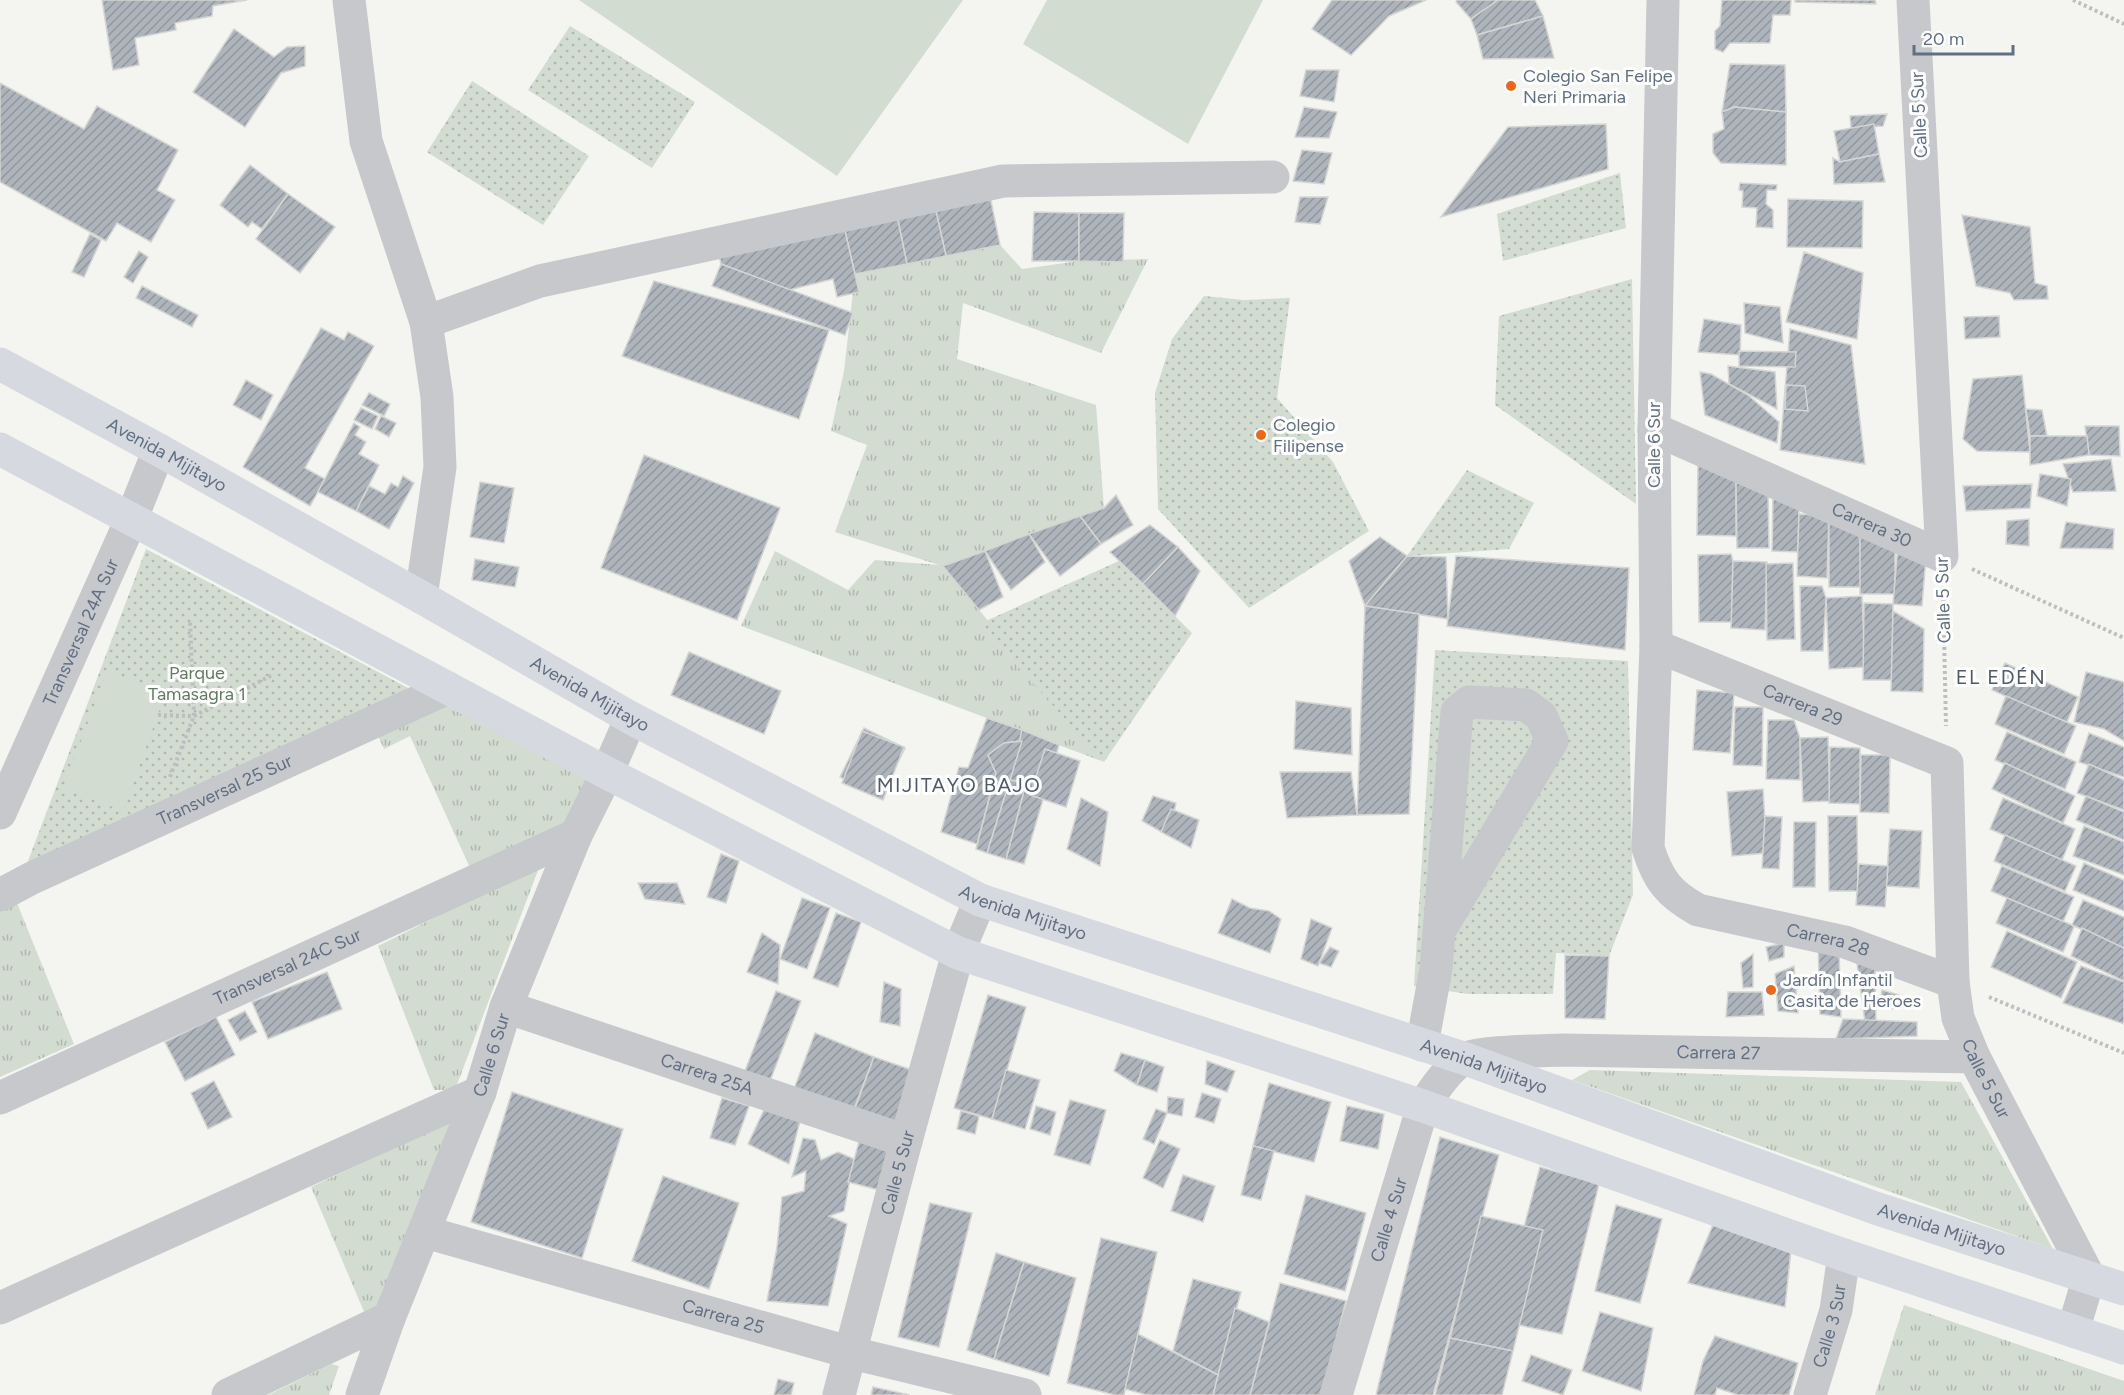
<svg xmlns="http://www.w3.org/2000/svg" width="2124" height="1395" font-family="Figtree,sans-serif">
  <defs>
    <pattern id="grass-tufts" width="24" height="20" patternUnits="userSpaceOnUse" patternTransform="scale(1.5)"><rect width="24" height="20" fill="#d3dcd1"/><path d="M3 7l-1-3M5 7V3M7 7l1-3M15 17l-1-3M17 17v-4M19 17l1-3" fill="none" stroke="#afb7af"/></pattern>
    <pattern id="park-dots" width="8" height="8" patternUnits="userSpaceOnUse" patternTransform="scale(1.5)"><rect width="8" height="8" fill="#d3dcd1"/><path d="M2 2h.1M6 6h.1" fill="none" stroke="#afb7af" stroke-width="1.8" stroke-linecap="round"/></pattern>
    <pattern id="building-hatch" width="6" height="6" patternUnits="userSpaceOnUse" patternTransform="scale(1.5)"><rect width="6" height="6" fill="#aeb4bb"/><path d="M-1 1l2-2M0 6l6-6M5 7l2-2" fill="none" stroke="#91979d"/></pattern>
  </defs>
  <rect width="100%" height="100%" fill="#f4f5f0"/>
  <g fill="url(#grass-tufts)">
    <polygon points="1000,245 1022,269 1079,261 1148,259 1101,353 963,303 957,359 1096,405 1104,508 943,566 1104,762 741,626 775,551 848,590 875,560 939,565 835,532 867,445 831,431 844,371 855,274"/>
    <polygon points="442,701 588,776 570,824 471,870 410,736 384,749 378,736"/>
    <polygon points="540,865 455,1090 434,1090 378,946"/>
    <polygon points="17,903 74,1044 0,1077 0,906"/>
    <polygon points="1590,1070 1961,1082 2053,1249 1572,1080"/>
    <polygon points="451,1121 375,1309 365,1314 311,1187"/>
    <polygon points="1904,1305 2124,1381 2124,1395 1875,1395"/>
    <polygon points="331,1364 339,1366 329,1395 268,1395"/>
  </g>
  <g fill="url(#park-dots)">
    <polygon points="570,26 695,102 652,168 528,90"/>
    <polygon points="472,81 589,156 543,225 427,152"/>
    <polygon points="1620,173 1626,228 1503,261 1497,214"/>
    <polygon points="1632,279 1636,504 1495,405 1499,316"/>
    <polygon points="1204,296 1244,300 1290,298 1277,398 1333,462 1369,531 1249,608 1158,509 1155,393 1172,339"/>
    <polygon points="1467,470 1534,503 1509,549 1407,556"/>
    <polygon points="146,549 414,691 25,869"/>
    <polygon points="1119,561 1192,633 1104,762 979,624"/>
    <polygon points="1435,650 1628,661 1633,895 1609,956 1556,953 1553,994 1468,994 1414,986"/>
  </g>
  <g fill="#d3dcd1">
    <polygon points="579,0 963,0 837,176"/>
    <polygon points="1047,0 1263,0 1188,144 1023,44"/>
    <polygon points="108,670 165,695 123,811 63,788"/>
  </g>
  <g fill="url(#building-hatch)" stroke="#d5d5d3" stroke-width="1.5">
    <polygon points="102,0 247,0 213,6 212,16 175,23 176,30 135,38 139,65 113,70"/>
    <polygon points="1332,0 1426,0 1389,16 1351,55 1312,29"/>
    <polygon points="1457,0 1498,0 1471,19 1456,2"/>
    <polygon points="1498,0 1535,0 1543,16 1477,35 1471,19"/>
    <polygon points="1722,0 1791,0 1790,15 1773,15 1770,43 1730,43 1723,52 1715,49 1715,31 1720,26"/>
    <polygon points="1795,0 1875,0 1876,4 1795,2"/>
    <polygon points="1543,16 1554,58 1483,59 1477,35"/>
    <polygon points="234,29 274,57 287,47 305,46 305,66 281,73 245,127 193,92"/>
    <polygon points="1730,64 1785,65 1786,112 1734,107 1722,112"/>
    <polygon points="1306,70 1339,70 1334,102 1300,96"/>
    <polygon points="0,83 84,129 97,106 178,150 157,190 175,200 151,242 117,223 106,241 0,182"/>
    <polygon points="1304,107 1337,112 1329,138 1295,137"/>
    <polygon points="1734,107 1786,112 1786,165 1721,163 1713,153 1713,134 1724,129 1722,112"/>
    <polygon points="1887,114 1883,126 1851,128 1850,116"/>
    <polygon points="1606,124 1608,169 1441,217 1508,127"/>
    <polygon points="1874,124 1879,154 1840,162 1834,131"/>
    <polygon points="1302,150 1332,153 1324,184 1293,181"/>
    <polygon points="1879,154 1885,182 1834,184 1833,158 1840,162"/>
    <polygon points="250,165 288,194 262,229 252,222 248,227 220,205"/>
    <polygon points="1740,183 1777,185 1776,190 1767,190 1766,204 1773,210 1773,228 1756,227 1757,208 1742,207 1743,191 1739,190"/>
    <polygon points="989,191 1000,245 946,256 934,202"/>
    <polygon points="288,194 335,227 300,273 256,239"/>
    <polygon points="1300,197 1328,197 1320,224 1295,222"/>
    <polygon points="1788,199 1863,201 1862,248 1787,247"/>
    <polygon points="934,202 946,256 907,264 896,211"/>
    <polygon points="896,211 907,264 855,274 843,222"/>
    <polygon points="1034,212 1079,213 1079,261 1032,261"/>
    <polygon points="1079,213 1124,213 1123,262 1079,261"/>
    <polygon points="1962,215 2030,227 2035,283 2047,286 2048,299 2014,300 2010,293 1976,286"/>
    <polygon points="843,222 859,292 837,297 833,279 789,290 721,264 718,251"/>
    <polygon points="90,234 101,240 84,277 72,272"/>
    <polygon points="139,251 148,257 133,283 124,277"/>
    <polygon points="1804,252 1863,273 1857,339 1786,322"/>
    <polygon points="721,264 853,313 845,335 712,286"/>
    <polygon points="654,281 829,330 799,419 622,356"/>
    <polygon points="142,286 198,315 192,327 136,298"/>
    <polygon points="1744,303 1780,307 1783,343 1745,333"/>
    <polygon points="1999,316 2000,337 1965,339 1964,317"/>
    <polygon points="1704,319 1741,325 1740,355 1698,352"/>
    <polygon points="321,328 344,340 348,332 374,346 305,468 325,479 310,506 243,467"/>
    <polygon points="1790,329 1851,345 1865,464 1780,450"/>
    <polygon points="1739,351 1796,352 1795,367 1739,366"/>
    <polygon points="1728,366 1775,372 1777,409 1729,384"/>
    <polygon points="1700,372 1711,374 1748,395 1779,422 1777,443 1705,415"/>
    <polygon points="2022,375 2030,452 1977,451 1963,439 1973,379"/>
    <polygon points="246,380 273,395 261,420 233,405"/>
    <polygon points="1786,385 1805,386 1808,411 1785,409"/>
    <polygon points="369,393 390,404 384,416 362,405"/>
    <polygon points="361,408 378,416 372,429 354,420"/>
    <polygon points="2026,409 2042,410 2047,436 2030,436"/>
    <polygon points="381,416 396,423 389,437 375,429"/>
    <polygon points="354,423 360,427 355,435 366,442 359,454 379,465 356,511 318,492"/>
    <polygon points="2085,426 2119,426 2120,456 2089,455"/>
    <polygon points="2030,436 2087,436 2089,455 2030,465"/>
    <polygon points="644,455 780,508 737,620 601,568"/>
    <polygon points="2111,459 2116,491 2073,492 2063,464"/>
    <polygon points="1698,463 1736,476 1736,536 1697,535"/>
    <polygon points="2040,474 2071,479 2067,506 2037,496"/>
    <polygon points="403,476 414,483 389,529 356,511 369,486 385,494 391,483 398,487"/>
    <polygon points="1736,481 1768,492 1769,548 1737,548"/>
    <polygon points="480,482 514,488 504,543 470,537"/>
    <polygon points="2032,484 2030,508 1966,511 1963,486"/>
    <polygon points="1116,495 1133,525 1101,544 1080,516 1104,508"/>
    <polygon points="1773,498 1799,507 1798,552 1772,551"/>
    <polygon points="1799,514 1829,516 1827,578 1797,576"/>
    <polygon points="1080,516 1101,544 1060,576 1029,534"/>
    <polygon points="1829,516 1860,526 1861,587 1829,587"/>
    <polygon points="2029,519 2029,546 2006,544 2007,521"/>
    <polygon points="2066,522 2114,529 2113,549 2060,548"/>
    <polygon points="1150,525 1178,547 1143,584 1110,552"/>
    <polygon points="1860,526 1895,542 1895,594 1860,594"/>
    <polygon points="1029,534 1045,562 1011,590 985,551"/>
    <polygon points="1380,537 1407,556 1365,606 1349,561"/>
    <polygon points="1898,545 1926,557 1922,606 1893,604"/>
    <polygon points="1178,547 1200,571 1175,616 1143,584"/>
    <polygon points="985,551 1003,597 979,610 943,566"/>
    <polygon points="1731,554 1733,561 1732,622 1699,622 1698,555"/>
    <polygon points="1407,556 1446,557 1448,619 1365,606"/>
    <polygon points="1456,556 1629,568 1625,650 1447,626"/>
    <polygon points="475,559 519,567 515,587 472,580"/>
    <polygon points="1733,561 1767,562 1765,630 1731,628"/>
    <polygon points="1793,563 1795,639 1767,640 1766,564"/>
    <polygon points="1800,586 1822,586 1826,598 1823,651 1801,651"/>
    <polygon points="1862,596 1865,667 1829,669 1826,598"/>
    <polygon points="1864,603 1893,604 1892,680 1863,680"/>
    <polygon points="1365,606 1419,614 1409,814 1357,815"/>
    <polygon points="1893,611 1924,629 1923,692 1891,691"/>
    <polygon points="689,652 781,691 764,734 671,695"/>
    <polygon points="2005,663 2078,697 2066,724 1992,690"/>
    <polygon points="2086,672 2124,682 2124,741 2104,729 2074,722"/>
    <polygon points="1697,690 1734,693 1730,753 1693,750"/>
    <polygon points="2006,696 2076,726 2064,754 1995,724"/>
    <polygon points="1296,701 1351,708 1352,755 1294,749"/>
    <polygon points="1735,707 1763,707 1762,766 1733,765"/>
    <polygon points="987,718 1022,730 1021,741 1004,743 988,755 996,773 977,844 941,832 959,767 968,768"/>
    <polygon points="1768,720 1794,720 1800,738 1800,780 1766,779"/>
    <polygon points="864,728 905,748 881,797 840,777"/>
    <polygon points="1022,730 1059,745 1024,864 1006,859 1026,783 1010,780"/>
    <polygon points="862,731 904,747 883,800 842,783"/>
    <polygon points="2007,732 2076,762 2065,789 1995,760"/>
    <polygon points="2089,733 2124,747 2124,777 2079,762"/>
    <polygon points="1828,737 1830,801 1803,802 1800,738"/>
    <polygon points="1022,741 1010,780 987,853 976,849 996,773 988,755 1004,743"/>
    <polygon points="1830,747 1860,748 1860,804 1829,803"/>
    <polygon points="1045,749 1080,761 1066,807 1030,795"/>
    <polygon points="1861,755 1890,755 1889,813 1860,812"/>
    <polygon points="2005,763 2075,796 2063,823 1992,789"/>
    <polygon points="2089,764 2124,780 2124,810 2077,793"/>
    <polygon points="1280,772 1351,772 1357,815 1287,818"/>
    <polygon points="1010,780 1026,783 1006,859 987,853"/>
    <polygon points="1763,789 1767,853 1732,856 1727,792"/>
    <polygon points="1153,796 1176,803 1169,836 1142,821"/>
    <polygon points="2086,796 2124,812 2124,840 2076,820"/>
    <polygon points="1081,798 1108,812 1100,866 1067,849"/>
    <polygon points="2003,798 2075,829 2062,860 1990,829"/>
    <polygon points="1171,809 1199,820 1191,848 1161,832"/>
    <polygon points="1765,816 1782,817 1779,869 1762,868"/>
    <polygon points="1828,816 1857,816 1858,891 1829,891"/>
    <polygon points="1794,822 1816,822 1815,887 1793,887"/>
    <polygon points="2084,826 2124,842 2124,875 2073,856"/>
    <polygon points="1890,829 1922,831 1919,888 1886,886"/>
    <polygon points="2005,835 2076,866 2065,891 1994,861"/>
    <polygon points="721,854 739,861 726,903 707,897"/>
    <polygon points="2084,863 2124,880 2124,911 2073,890"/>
    <polygon points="1859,864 1888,866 1885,907 1856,905"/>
    <polygon points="2002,866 2074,897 2063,922 1991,891"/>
    <polygon points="638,883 677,883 685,904 645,899"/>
    <polygon points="802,898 830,908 807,969 780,959"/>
    <polygon points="2007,898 2072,925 2074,927 2063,952 1996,923"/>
    <polygon points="1232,899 1250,908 1269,911 1281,919 1270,953 1218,933"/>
    <polygon points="2083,900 2124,917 2124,948 2072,925"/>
    <polygon points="836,913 861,922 838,987 813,978"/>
    <polygon points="1311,919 1332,928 1318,966 1301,959"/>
    <polygon points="2082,928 2124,948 2124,981 2071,956"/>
    <polygon points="2007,931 2077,962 2061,998 1991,967"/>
    <polygon points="762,933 780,945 778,984 747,972"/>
    <polygon points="1818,942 1839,951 1841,1017 1820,1014"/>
    <polygon points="1784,943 1784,957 1769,961 1766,947"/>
    <polygon points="1330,947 1339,951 1331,967 1319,963"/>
    <polygon points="1753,954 1753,987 1743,988 1741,963"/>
    <polygon points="1565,955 1609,956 1605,1019 1565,1018"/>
    <polygon points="1856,956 1875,967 1876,1022 1865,1022"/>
    <polygon points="1794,966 1798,1013 1778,1011 1775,974"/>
    <polygon points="2081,966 2124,982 2124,1024 2063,1003"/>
    <polygon points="327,972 342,1009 268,1039 252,1002"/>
    <polygon points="884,982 901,989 900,1026 880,1022"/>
    <polygon points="1882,990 1899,995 1893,1009 1880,1003"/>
    <polygon points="776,991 801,1001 768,1086 743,1076"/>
    <polygon points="1728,992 1762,992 1764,1015 1726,1017"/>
    <polygon points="988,995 1026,1007 992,1119 954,1108"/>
    <polygon points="245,1011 257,1032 240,1041 228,1020"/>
    <polygon points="216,1017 235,1055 185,1081 165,1042"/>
    <polygon points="1843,1019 1917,1022 1917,1036 1836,1039"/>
    <polygon points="815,1033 874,1057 850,1119 791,1097"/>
    <polygon points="1121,1053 1145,1060 1137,1085 1114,1071"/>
    <polygon points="874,1057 918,1072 899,1129 853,1114"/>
    <polygon points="1145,1060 1164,1067 1157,1092 1137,1085"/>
    <polygon points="1207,1061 1235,1071 1227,1092 1205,1084"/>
    <polygon points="1006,1070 1040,1080 1025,1129 992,1119"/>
    <polygon points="214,1081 232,1117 208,1129 191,1093"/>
    <polygon points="1269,1083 1331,1102 1314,1162 1253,1146"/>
    <polygon points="512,1092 623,1129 582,1258 471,1222"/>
    <polygon points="1202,1093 1221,1099 1214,1123 1195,1117"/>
    <polygon points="1168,1097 1184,1099 1182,1116 1167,1113"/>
    <polygon points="722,1098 749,1106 735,1145 710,1138"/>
    <polygon points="1070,1100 1106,1110 1090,1165 1054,1155"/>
    <polygon points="1036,1106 1056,1112 1050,1135 1030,1129"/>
    <polygon points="1347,1106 1384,1114 1378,1149 1340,1141"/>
    <polygon points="1156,1109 1167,1113 1154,1144 1143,1139"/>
    <polygon points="764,1110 800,1121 789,1164 748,1144"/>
    <polygon points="961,1111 979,1116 975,1134 957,1129"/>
    <polygon points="1440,1137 1499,1155 1433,1395 1376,1395"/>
    <polygon points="803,1138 815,1140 821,1160 838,1152 854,1159 844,1211 829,1216 847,1224 828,1306 767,1301 777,1247 782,1197 804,1191 806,1171 792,1177"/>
    <polygon points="860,1138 891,1147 879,1190 848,1182"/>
    <polygon points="1160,1140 1180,1149 1163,1188 1143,1178"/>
    <polygon points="1253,1146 1274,1151 1261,1200 1241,1195"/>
    <polygon points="1540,1167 1599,1184 1562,1334 1499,1321"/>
    <polygon points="1183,1175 1215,1186 1203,1222 1171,1211"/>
    <polygon points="663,1176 739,1203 709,1289 632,1261"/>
    <polygon points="1306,1195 1366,1213 1345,1291 1284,1274"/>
    <polygon points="930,1203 972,1213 939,1347 898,1337"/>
    <polygon points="1616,1205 1662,1219 1640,1303 1595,1291"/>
    <polygon points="1481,1216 1543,1230 1513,1351 1450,1338"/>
    <polygon points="1713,1225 1791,1250 1785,1307 1688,1283"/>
    <polygon points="1101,1238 1157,1252 1124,1395 1115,1395 1067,1383"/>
    <polygon points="996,1253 1024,1262 994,1359 967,1350"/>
    <polygon points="1024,1262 1076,1278 1049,1376 994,1359"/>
    <polygon points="1193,1279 1241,1292 1218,1375 1173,1351"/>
    <polygon points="1280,1283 1346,1301 1321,1395 1250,1395"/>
    <polygon points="1235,1308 1269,1322 1250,1395 1213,1395"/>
    <polygon points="1600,1312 1653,1328 1641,1391 1582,1371"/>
    <polygon points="1138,1334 1218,1375 1213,1395 1147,1395 1125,1389"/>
    <polygon points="1715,1336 1798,1363 1789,1395 1738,1395 1717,1388 1715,1395 1694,1395 1703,1361"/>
    <polygon points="1450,1338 1513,1351 1502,1395 1435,1395"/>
    <polygon points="1531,1355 1572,1370 1563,1395 1522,1381"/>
    <polygon points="778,1379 794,1383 791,1395 774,1395"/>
    <polygon points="873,1387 910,1395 871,1395"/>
  </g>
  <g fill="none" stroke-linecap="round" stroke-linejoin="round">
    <g stroke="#bdbec1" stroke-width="4" stroke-dasharray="3 3" stroke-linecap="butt">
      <polyline points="2073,0 2124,24"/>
      <polyline points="1972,569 2124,638"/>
      <polyline points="1943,587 1946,726"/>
      <polyline points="158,715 194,716 272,675"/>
      <polyline points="170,777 194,716 190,621"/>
      <polyline points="1989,997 2124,1053"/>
    </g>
    <g stroke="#c6c8cc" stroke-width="33">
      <polyline points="349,0 366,141 426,322 437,397 440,467 421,597"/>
      <path id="s1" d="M1663 0 1654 429 1656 646 1648 848C1658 880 1669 894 1698 910L1845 942 1953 982"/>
      <polyline points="426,322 540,281 1003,181 1273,177"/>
      <path id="s2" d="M1654 429 1942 556 1913 0"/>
      <path id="s3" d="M1656 646 1947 763 1953 982 1958 1018 1974 1057 2089 1277 2073 1331"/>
      <path id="s4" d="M0 813 131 520 159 450"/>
      <path id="s5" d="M0 895 32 878 448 688"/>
      <path id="s6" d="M506 1007 906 1141"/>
      <polyline points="1422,1045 1436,969 1457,712 1469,702 1526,705 1541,716 1552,741 1440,930"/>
      <path id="s7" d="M0 1098 576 835"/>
      <path id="s8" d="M425 1232 852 1353 1025 1395"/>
      <polyline points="0,1308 480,1092"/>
      <polyline points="228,1395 389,1318"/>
      <path id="s9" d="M362 1395 389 1318 480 1092 506 1007 576 835 607 773 631 718"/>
      <path id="s10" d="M839 1395 906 1141 958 953 980 900"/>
      <path id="s11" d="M1336 1395 1423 1106C1434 1090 1446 1071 1462 1060 1474 1051 1544 1051 1563 1050L1974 1057"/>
      <path id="s12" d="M1810 1395 1836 1310 1844 1255"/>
    </g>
    <g stroke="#d6d9df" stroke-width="33">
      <path id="s13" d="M0 364 159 450 421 597 631 718 980 900 1463 1058 1875 1208 2124 1289"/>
      <polyline points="0,449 607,773 958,953 1423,1106 1844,1255 2124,1348"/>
    </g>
  </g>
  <g fill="#ee6717" stroke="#fff" stroke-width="2">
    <circle cx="1511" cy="86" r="6"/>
    <circle cx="1261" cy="435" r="6"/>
    <circle cx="1771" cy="990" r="6"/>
  </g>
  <g text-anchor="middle" stroke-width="6" stroke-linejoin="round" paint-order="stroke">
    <g font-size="18" fill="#616f83" stroke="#fff" text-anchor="start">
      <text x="1523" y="82">Colegio San Felipe<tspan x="1523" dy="21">Neri Primaria</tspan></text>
      <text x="1273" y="431">Colegio<tspan x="1273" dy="21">Filipense</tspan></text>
      <text x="1783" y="986">Jardín Infantil<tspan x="1783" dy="21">Casita de Heroes</tspan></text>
    </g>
    <g font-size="18" fill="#616f83" stroke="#fff">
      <text transform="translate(1919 115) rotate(-93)" y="6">Calle 5 Sur</text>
      <text transform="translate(1654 445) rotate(-90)" y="6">Calle 6 Sur</text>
      <text dy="6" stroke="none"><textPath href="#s13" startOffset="190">Avenida Mijitayo</textPath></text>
      <text dy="6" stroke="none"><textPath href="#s2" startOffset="238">Carrera 30</textPath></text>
      <text transform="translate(1943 600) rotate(-92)" y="6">Calle 5 Sur</text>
      <text dy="6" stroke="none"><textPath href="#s4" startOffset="198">Transversal 24A Sur</textPath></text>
      <text dy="6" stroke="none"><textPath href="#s13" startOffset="676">Avenida Mijitayo</textPath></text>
      <text dy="6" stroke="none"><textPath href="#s3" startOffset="158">Carrera 29</textPath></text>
      <text dy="6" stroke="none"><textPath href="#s5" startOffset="248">Transversal 25 Sur</textPath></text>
      <text dy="6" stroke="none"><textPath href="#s13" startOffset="1162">Avenida Mijitayo</textPath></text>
      <text dy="6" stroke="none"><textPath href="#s1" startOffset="1064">Carrera 28</textPath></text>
      <text dy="6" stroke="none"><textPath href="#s7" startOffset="316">Transversal 24C Sur</textPath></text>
      <text dy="6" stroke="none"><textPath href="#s11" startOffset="620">Carrera 27</textPath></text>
      <text dy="6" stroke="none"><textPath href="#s9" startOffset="364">Calle 6 Sur</textPath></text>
      <text dy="6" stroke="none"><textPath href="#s13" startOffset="1648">Avenida Mijitayo</textPath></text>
      <text dy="6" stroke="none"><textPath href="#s6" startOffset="212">Carrera 25A</textPath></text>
      <text dy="6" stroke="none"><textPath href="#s3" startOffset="636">Calle 5 Sur</textPath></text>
      <text dy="6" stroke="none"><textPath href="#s10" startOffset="230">Calle 5 Sur</textPath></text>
      <text dy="6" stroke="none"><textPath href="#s11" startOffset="183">Calle 4 Sur</textPath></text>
      <text dy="6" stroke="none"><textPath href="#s13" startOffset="2134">Avenida Mijitayo</textPath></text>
      <text dy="6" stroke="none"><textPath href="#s8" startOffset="310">Carrera 25</textPath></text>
      <text dy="6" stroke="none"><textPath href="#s12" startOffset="72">Calle 3 Sur</textPath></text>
    </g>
    <g font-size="18" fill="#627a61" stroke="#fff">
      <text x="197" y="679">Parque<tspan x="197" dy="21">Tamasagra 1</tspan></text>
    </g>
    <g font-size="20" letter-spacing="1.5" fill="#505a68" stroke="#fff">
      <text x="2001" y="684">EL EDÉN</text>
      <text x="959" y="792">MIJITAYO BAJO</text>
    </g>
  </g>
  <path d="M1914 45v9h99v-9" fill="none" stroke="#616f83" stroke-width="3"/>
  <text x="1923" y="45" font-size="18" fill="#616f83" stroke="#ffffff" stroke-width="4.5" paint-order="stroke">20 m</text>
</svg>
